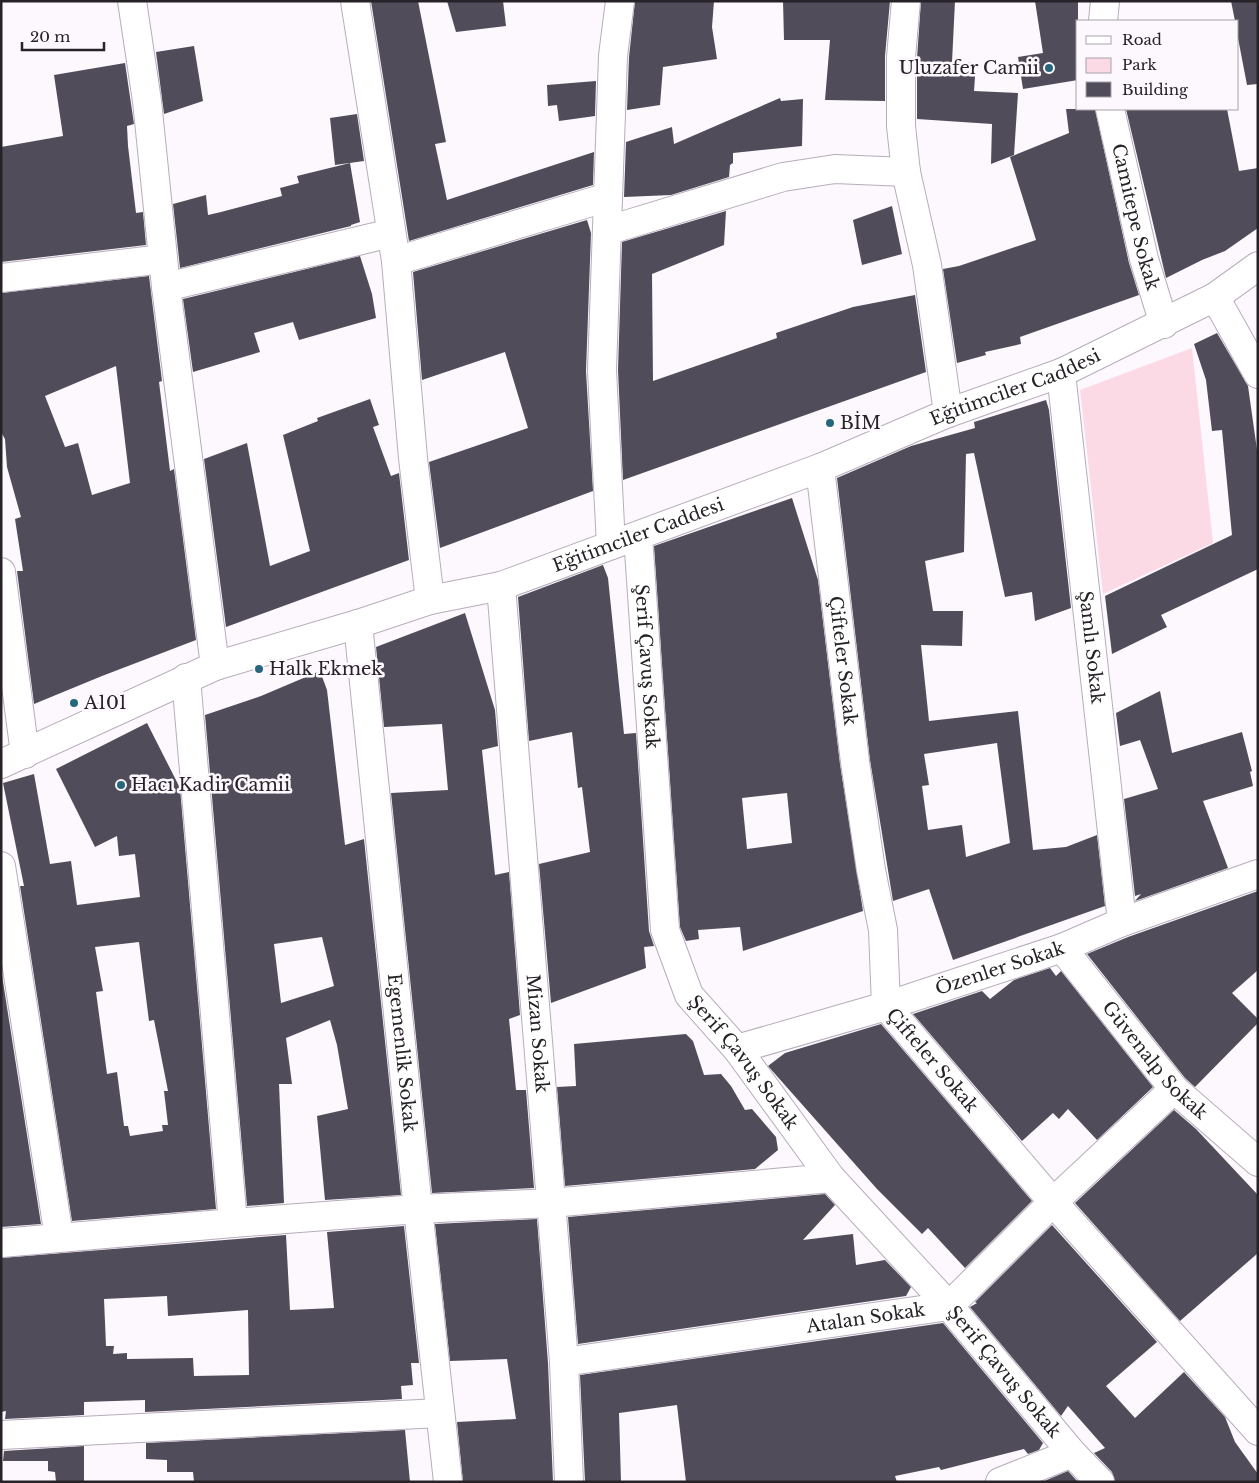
<svg xmlns="http://www.w3.org/2000/svg" width="1259" height="1483" font-family="'Libre Baskerville',serif">
  <rect width="100%" height="100%" fill="#fcf8fe"/>
  <polygon fill="#fcdae5" points="1192,348 1213,543 1103,594 1080,390"/>
  <g fill="#504c5a" fill-rule="evenodd">
    <polygon points="371,1 418,1 446,142 435,144 447,200 594,152 593,185 409,241"/>
    <polygon points="447,1 503,1 506,26 456,32"/>
    <polygon points="635,1 714,1 712,27 717,59 663,67 660,105 627,110 629,57"/>
    <polygon points="783,1 890,1 885,56 885,101 825,100 830,40 784,40"/>
    <polygon points="921,1 955,1 952,62 976,63 974,91 1018,93 1014,155 991,164 992,124 917,119 917,58"/>
    <polygon points="1035,1 1078,1 1078,80 1023,89 1018,57 1043,53"/>
    <polygon points="1231,1 1258,1 1258,84 1247,85 1238,38 1238,21 1235,21"/>
    <polygon points="194,46 203,101 164,114 156,52"/>
    <polygon points="125,63 134,124 127,126 128,146 136,213 143,212 146,245 1,262 1,147 63,136 54,75"/>
    <polygon points="596,81 595,116 559,121 557,105 548,106 547,85"/>
    <polygon points="780,98 781,101 803,99 802,146 733,153 733,163 730,165 729,177 671,195 624,197 626,142 672,127 674,144"/>
    <polygon points="1066,109 1095,109 1129,263 1139,295 1020,337 1021,344 985,352 986,355 957,363 943,269 959,266 1036,240 1010,157 1069,133"/>
    <polygon points="1126,109 1227,109 1239,171 1258,168 1258,228 1225,251 1202,260 1166,278"/>
    <polygon points="357,114 364,161 335,165 330,118"/>
    <polygon points="350,163 360,222 351,225 351,226 180,268 173,204 206,195 208,215 221,212 282,196 280,188 299,183 297,176"/>
    <polygon points="892,206 902,254 862,265 853,220"/>
    <polygon points="726,211 724,245 652,274 653,381 777,338 776,333 853,307 915,295 926,372 623,480 618,370 622,242"/>
    <polygon points="587,220 591,233 586,371 593,491 440,548 429,462 528,428 505,352 422,380 413,272"/>
    <polygon points="360,256 372,294 376,318 299,340 293,322 254,333 260,352 193,372 183,299"/>
    <path d="M149 276 162 381 159 382 170 471 174 469 196 640 102 676 34 704 17 571H23L15 519 21 517 7 467 5 439 1 432V293ZM116 366 130 483 92 495 78 443 65 447 45 396Z"/>
    <polygon points="1217,333 1248,386 1258,457 1258,569 1161,615 1167,627 1112,654 1105,596 1232,535 1222,430 1212,431 1206,380 1194,344"/>
    <polygon points="370,399 379,425 373,427 391,476 399,473 409,560 226,627 204,459 247,443 270,566 310,551 283,435 318,421 317,418"/>
    <path d="M1046 400 1049 410 1071 608 1035 621 1032 592 1005 597 974 453 966 454 964 552 925 561 933 611H963L962 646 921 645 929 721 1018 711 1033 850 1066 847 1097 835 1105 906 953 960 929 889 893 901 870 760 837 478 911 446 975 428 974 422ZM997 743 1010 843 966 857 962 825 928 830 922 786 929 785 924 754Z"/>
    <path d="M792 498 818 580 840 764 863 911 743 951 740 927 698 930 699 939 686 941 680 927 654 546ZM787 793 792 843 747 849 742 798Z"/>
    <polygon points="603,565 608,578 624,734 636,733 649,931 654,946 644,947 646,968 551,1003 539,864 590,852 582,787 578,788 572,732 529,741 518,597"/>
    <polygon points="465,613 495,710 498,746 482,750 495,875 509,872 520,1015 509,1019 516,1090 526,1090 534,1188 432,1193 391,793 448,790 442,724 384,727 376,647"/>
    <path d="M320 671 327 690 345 845 364 839 401 1195 325 1200 317 1116 348 1109 337 1045 330 1020 286 1038 292 1084H279L284 1203 247 1206 205 715 261 696ZM322 937 334 986 281 1003 274 944Z"/>
    <polygon points="1160,691 1172,753 1242,732 1252,771 1250,772 1253,786 1203,801 1228,868 1135,901 1141,894 1135,896 1124,799 1158,789 1140,740 1120,746 1116,713"/>
    <path d="M147 723 180 788 216 1209 72 1221 20 886H24L3 783 34 774 50 864 71 861 77 905 140 897 135 854 119 856 117 836 95 847 56 769ZM139 942 149 1021 154 1020 168 1091H164L168 1125H162L163 1131 130 1136 128 1126H124L117 1072 107 1074 96 992 103 991 95 947Z"/>
    <polygon points="1258,891 1258,970 1232,993 1258,1019 1258,1023 1195,1087 1185,1078 1087,954 1128,937"/>
    <polygon points="1050,968 1056,976 1061,971 1153,1087 1097,1140 1068,1109 1059,1119 1053,1113 1022,1141 913,1014 982,991 990,999 1014,980"/>
    <polygon points="1,969 41,1224 1,1227"/>
    <polygon points="881,1024 1032,1201 965,1268 928,1228 922,1234 877,1189 768,1066 785,1053"/>
    <polygon points="686,1034 693,1041 704,1075 721,1074 731,1086 745,1110 752,1109 776,1137 778,1150 755,1169 565,1186 557,1087 576,1086 574,1044"/>
    <polygon points="1174,1110 1196,1129 1258,1195 1258,1253 1180,1321 1075,1203"/>
    <polygon points="825,1194 835,1205 803,1240 853,1234 856,1265 885,1260 911,1287 906,1296 578,1344 568,1217"/>
    <polygon points="537,1219 548,1363 553,1482 463,1482 457,1422 516,1419 507,1359 450,1361 435,1224"/>
    <polygon points="1052,1225 1157,1342 1106,1386 1135,1418 1184,1372 1225,1417 1235,1442 1258,1474 1258,1482 1115,1482 1112,1472 1094,1453 1105,1448 1068,1406 1061,1416 970,1307 977,1303 975,1302"/>
    <path d="M404 1226 419 1363H411L413 1385 401 1386 402 1399 145 1412V1400L84 1402V1415L5 1419 6 1411 1 1412V1258L286 1235 290 1310 334 1308 327 1232ZM167 1296 168 1316 248 1310 249 1375 194 1376 193 1358 127 1359V1353L113 1354 114 1346H106L104 1299Z"/>
    <polygon points="943,1323 1043,1443 1039,1450 1028,1454 1024,1449 941,1470 939,1467 895,1476 897,1482 686,1482 677,1405 619,1413 621,1482 585,1482 580,1375"/>
    <polygon points="405,1430 410,1482 194,1482 193,1472 167,1472 167,1460 146,1459 146,1443"/>
    <polygon points="84,1446 84,1482 56,1482 55,1472 48,1471 48,1461 3,1461 4,1451"/>
    <polygon points="1068,1471 1078,1482 1042,1482"/>
  </g>
  <g fill="none" stroke-linecap="round" stroke-linejoin="round">
    <g stroke="#b8acbb" stroke-width="30">
      <g id="minor">
        <polyline points="132,1 147,101 166,287 215,666"/>
        <polyline points="355,1 396,261 413,458 430,600"/>
        <polyline points="906,1 901,57 901,126 906,172 927,265 948,413"/>
        <polyline points="1103,21 1105,1"/>
        <path id="s1" d="M1110 109 1144 259 1164 324"/>
        <polyline points="609,230 783,177 835,169 906,172"/>
        <polyline points="396,261 608,197"/>
        <polyline points="1,278 163,259"/>
        <polyline points="166,287 391,233"/>
        <polyline points="1215,297 1258,374"/>
        <path id="s2" d="M1061 373 1122 922"/>
        <path id="s3" d="M820 468 855 762 871 870 883 930 886 1006 1053 1202 1258 1431"/>
        <path id="s4" d="M638 536 665 930 689 995 737 1049 831 1178 949 1306 1072 1453 1100 1482"/>
        <polyline points="611,545 602,370 613,56 620,1"/>
        <polyline points="1,572 25,754"/>
        <path id="s5" d="M501 586 564 1362 569 1482"/>
        <path id="s6" d="M358 624 418 1209 448 1482"/>
        <polyline points="186,678 233,1223"/>
        <path id="s7" d="M1 764 215 666 358 624 430 600 501 586 820 468 948 413 1061 373 1215 297 1258 266"/>
        <polyline points="1,866 59,1237"/>
        <path id="s8" d="M1062 948 1174 1089 1258 1162"/>
        <path id="s9" d="M737 1049 886 1006 1062 948 1122 922 1258 874"/>
        <polyline points="1,1243 233,1223 418,1209 551,1203 831,1178"/>
        <path id="s10" d="M564 1362 949 1306 1053 1202 1174 1089"/>
        <polyline points="1,1435 440,1413"/>
        <polyline points="1000,1482 1072,1453"/>
      </g>
    </g>
    <use href="#minor" stroke="#fff" stroke-width="28"/>
  </g>
  <g fill="#26677b" stroke="#fcf8fe" stroke-width="2">
    <circle cx="1049" cy="68" r="5"/>
    <circle cx="830" cy="423" r="5"/>
    <circle cx="259" cy="669" r="5"/>
    <circle cx="74" cy="703" r="5"/>
    <circle cx="121" cy="785" r="5"/>
  </g>
  <g text-anchor="middle" stroke-width="5" stroke-linejoin="round" paint-order="stroke">
    <g font-size="18" fill="#262227" stroke="#fcf8fe" text-anchor="start">
      <text x="1039" y="74" text-anchor="end">Uluzafer Camii</text>
      <text x="840" y="429">BİM</text>
      <text x="269" y="675">Halk Ekmek</text>
      <text x="84" y="709">A101</text>
      <text x="131" y="791">Hacı Kadir Camii</text>
    </g>
    <g font-size="18" fill="#262227" stroke="#fcf8fe">
      <text dy="6" stroke="none"><textPath href="#s1" startOffset="111">Camitepe Sokak</textPath></text>
      <text dy="6" stroke="none"><textPath href="#s7" startOffset="1084">Eğitimciler Caddesi</textPath></text>
      <text dy="6" stroke="none"><textPath href="#s7" startOffset="679">Eğitimciler Caddesi</textPath></text>
      <text dy="6" stroke="none"><textPath href="#s2" startOffset="276">Şamlı Sokak</textPath></text>
      <text dy="6" stroke="none"><textPath href="#s3" startOffset="194">Çifteler Sokak</textPath></text>
      <text dy="6" stroke="none"><textPath href="#s4" startOffset="131">Şerif Çavuş Sokak</textPath></text>
      <text dy="6" stroke="none"><textPath href="#s9" startOffset="275">Özenler Sokak</textPath></text>
      <text dy="6" stroke="none"><textPath href="#s5" startOffset="449">Mizan Sokak</textPath></text>
      <text dy="6" stroke="none"><textPath href="#s6" startOffset="431">Egemenlik Sokak</textPath></text>
      <text dy="6" stroke="none"><textPath href="#s3" startOffset="614">Çifteler Sokak</textPath></text>
      <text dy="6" stroke="none"><textPath href="#s8" startOffset="146">Güvenalp Sokak</textPath></text>
      <text dy="6" stroke="none"><textPath href="#s4" startOffset="551">Şerif Çavuş Sokak</textPath></text>
      <text dy="6" stroke="none"><textPath href="#s10" startOffset="305">Atalan Sokak</textPath></text>
      <text dy="6" stroke="none"><textPath href="#s4" startOffset="956">Şerif Çavuş Sokak</textPath></text>
    </g>
  </g>
  <rect width="1259" height="1483" fill="none" stroke="#262227" stroke-width="5"/>
  <rect x="1076" y="20" width="162" height="90" fill="#fcf8fe" stroke="#a6a2a8"/>
  <rect x="1086" y="36" width="25" height="8" fill="#ffffff" stroke="#a6a2a8"/>
  <text x="1122" y="45" font-size="15" fill="#262227">Road</text>
  <rect x="1086" y="58" width="25" height="15" fill="#fcdae5" stroke="#a6a2a8"/>
  <text x="1122" y="70" font-size="15" fill="#262227">Park</text>
  <rect x="1086" y="82" width="25" height="15" fill="#504c5a" stroke="#a6a2a8"/>
  <text x="1122" y="95" font-size="15" fill="#262227">Building</text>
  <path d="M22 42v8h82v-8" fill="none" stroke="#262227" stroke-width="2.5"/>
  <text x="30" y="42" font-size="15" fill="#262227" stroke="#fcf8fe" stroke-width="4" paint-order="stroke">20 m</text>
</svg>
